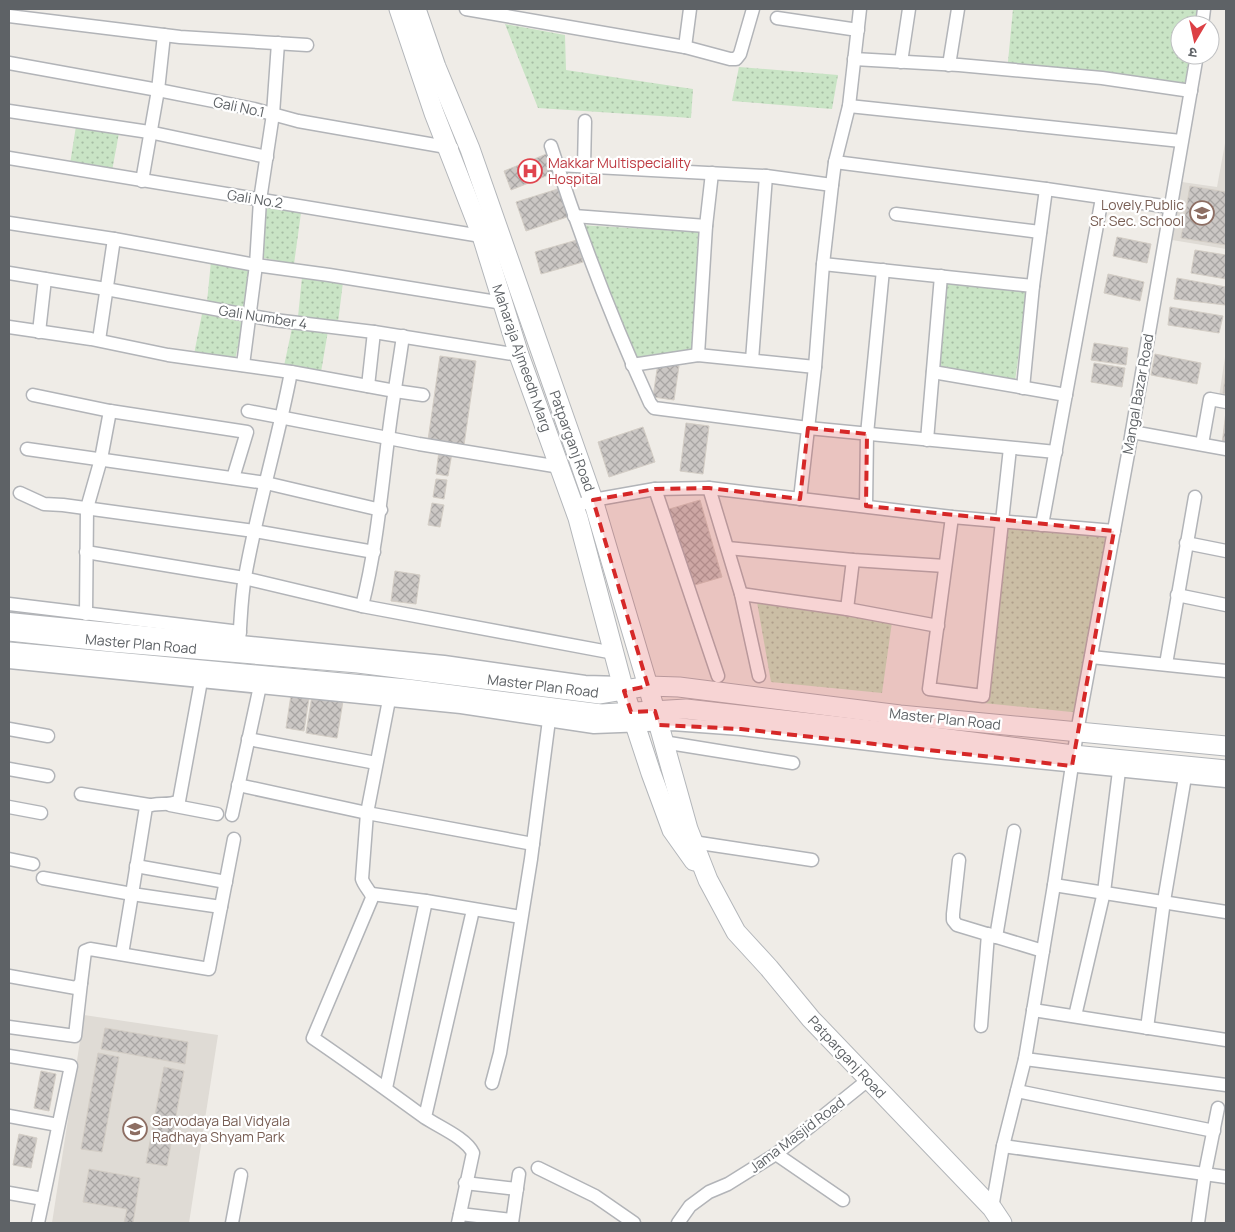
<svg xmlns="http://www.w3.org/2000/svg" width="1235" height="1232" font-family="Manrope,'Noto Sans Devanagari',sans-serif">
  <defs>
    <pattern id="grass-dots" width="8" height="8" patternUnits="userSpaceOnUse" patternTransform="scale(1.25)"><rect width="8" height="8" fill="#c9e4c5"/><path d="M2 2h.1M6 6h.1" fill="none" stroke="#a6bca4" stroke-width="1.8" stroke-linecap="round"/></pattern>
    <pattern id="building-cross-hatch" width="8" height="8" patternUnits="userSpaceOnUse" patternTransform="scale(1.25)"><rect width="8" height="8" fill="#cbc7c4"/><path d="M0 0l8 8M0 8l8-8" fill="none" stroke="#a8a5a3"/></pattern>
  </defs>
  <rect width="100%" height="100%" fill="#efece7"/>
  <g fill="#dfdbd5">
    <polygon points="1226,138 1226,249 1172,240 1182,182 1217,187"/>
    <polygon points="1226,350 1226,398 1219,397"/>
    <polygon points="84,1015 218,1035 189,1223 52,1223"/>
  </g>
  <g fill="url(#grass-dots)">
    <polygon points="1013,9 1198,9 1195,25 1180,25 1180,55 1190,55 1183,93 1007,72"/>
    <polygon points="505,24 565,35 566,70 693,89 691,118 538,108"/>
    <polygon points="739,67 838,75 832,109 732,101"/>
    <polygon points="76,126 119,133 112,171 70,164"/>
    <polygon points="267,207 301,213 294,264 259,257"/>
    <polygon points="580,225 698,232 695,353 628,361"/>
    <polygon points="211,261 253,269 246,312 207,302"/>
    <polygon points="302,277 343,282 338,322 298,317"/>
    <polygon points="946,281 1028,289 1015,381 938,367"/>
    <polygon points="202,314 243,322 235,360 194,354"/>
    <polygon points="292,328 328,331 321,372 284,366"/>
    <polygon points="1001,521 1114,531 1081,713 983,703"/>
    <polygon points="757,602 893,615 882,693 771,682"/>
  </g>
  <g fill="url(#building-cross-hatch)" stroke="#d3cdc5">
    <polygon points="549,153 556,172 511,190 504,171"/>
    <polygon points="1190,186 1226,192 1226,245 1181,238"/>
    <polygon points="561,188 570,216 526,231 516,202"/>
    <polygon points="1117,237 1151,244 1147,263 1113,256"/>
    <polygon points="577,240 583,262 541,274 535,252"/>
    <polygon points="1195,250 1226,255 1226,279 1191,273"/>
    <polygon points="1108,274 1144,282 1140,301 1104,293"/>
    <polygon points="1177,278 1226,287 1225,305 1174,299"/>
    <polygon points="1170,307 1223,316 1219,333 1168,325"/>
    <polygon points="1094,343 1128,348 1126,365 1091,360"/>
    <polygon points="1155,354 1201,363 1197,384 1151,375"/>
    <polygon points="440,356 476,361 464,445 428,440"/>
    <polygon points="658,363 679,366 674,400 653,397"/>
    <polygon points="1094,363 1125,368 1122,387 1091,382"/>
    <polygon points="1226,370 1226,394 1223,393"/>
    <polygon points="1226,411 1226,445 1222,445"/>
    <polygon points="686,423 709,426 703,474 680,471"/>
    <polygon points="643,427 655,462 609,477 598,442"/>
    <polygon points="439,451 452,453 448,476 436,474"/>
    <polygon points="436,479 447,480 444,499 433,497"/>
    <polygon points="700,500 722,577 688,587 666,510"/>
    <polygon points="432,503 444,505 440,527 428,525"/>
    <polygon points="395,571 420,575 416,604 391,601"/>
    <polygon points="291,695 309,698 304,731 286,728"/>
    <polygon points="312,696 343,701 337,738 306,733"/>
    <polygon points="105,1028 188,1042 185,1064 101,1049"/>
    <polygon points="98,1053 119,1057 102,1152 81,1149"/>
    <polygon points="164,1067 184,1071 167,1166 146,1163"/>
    <polygon points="41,1071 56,1074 49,1111 34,1108"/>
    <polygon points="19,1134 37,1138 31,1168 13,1165"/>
    <polygon points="89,1169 140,1178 133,1223 124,1223 127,1209 83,1202"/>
  </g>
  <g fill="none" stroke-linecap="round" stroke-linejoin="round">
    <g stroke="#b2b4b8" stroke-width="15">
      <g id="street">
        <polyline points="466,9 685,47 730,59 736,59 740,54 753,9"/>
        <polyline points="9,16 180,37 307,45"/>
        <polyline points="777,18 858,30"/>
        <polyline points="1202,25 1204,9"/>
        <polyline points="685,47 690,9"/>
        <polyline points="854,59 959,65 1102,78 1191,91"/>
        <polyline points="901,62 909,9"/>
        <polyline points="9,63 158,90 254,109 298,121 452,148"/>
        <polyline points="949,65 958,9"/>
        <polyline points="849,106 1181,141"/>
        <polyline points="9,111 149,132 267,157"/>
        <path d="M551 146C579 233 612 320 650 403L654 408 808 428 1056 452"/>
        <polyline points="9,158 487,237"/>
        <polyline points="835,162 1046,189 1170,207"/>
        <polyline points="557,165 766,176 832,185"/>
        <polyline points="584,167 585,121"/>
        <polyline points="142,181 158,90 164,35"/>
        <polyline points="896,214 1040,232"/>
        <polyline points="574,216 706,226"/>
        <polyline points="9,223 114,239 256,265 329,275 503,303"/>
        <polyline points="823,264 1033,286 1023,388"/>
        <polyline points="9,273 106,289 274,320 374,332 519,355"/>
        <polyline points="1033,286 1046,189"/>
        <polyline points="9,327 91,339 168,355 291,372 395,391 423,395"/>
        <polyline points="39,332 45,279"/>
        <path d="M403 336C398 371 392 405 388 439 381 495 376 551 362 606L614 653"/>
        <polyline points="99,340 114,239"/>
        <polyline points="698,355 706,226 712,173"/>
        <polyline points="752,360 766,176"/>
        <polyline points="243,365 256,265 260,200 273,114 278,43"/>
        <polyline points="632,365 698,355 815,367"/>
        <polyline points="933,372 1066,395"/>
        <polyline points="368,386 374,332"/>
        <polyline points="33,395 110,411 247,432 233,478"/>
        <polyline points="248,411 419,444 560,467"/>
        <polyline points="1132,432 1226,449"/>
        <polyline points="927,440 941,276"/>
        <polyline points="1202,444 1210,399 1226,402"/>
        <polyline points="27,449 266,483 381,510"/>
        <polyline points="709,488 741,594 759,676"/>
        <polyline points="655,489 718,676"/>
        <polyline points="20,493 44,504 63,505 254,531 374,552"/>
        <polyline points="800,499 815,367 823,264 832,185 835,162 849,106 860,9"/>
        <polyline points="866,506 867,434 883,270"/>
        <polyline points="574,507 593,500 655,489 709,488 952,517 1114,531"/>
        <polyline points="952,517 929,689 983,696 1010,448"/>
        <polyline points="1042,525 1102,198"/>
        <polyline points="1186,543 1226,551"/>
        <polyline points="728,548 853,560 945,566"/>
        <polyline points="86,552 244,578 362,606"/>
        <polyline points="741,594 847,609 938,626"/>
        <polyline points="1177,595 1226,605"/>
        <polyline points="9,604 240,632"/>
        <polyline points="847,609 853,560"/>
        <polyline points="86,614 87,508 101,459 110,411"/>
        <polyline points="9,619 444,662 585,682 622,683"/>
        <path d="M239 641C241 620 241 598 245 577 257 508 278 441 291 372"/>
        <polyline points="1091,657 1226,671"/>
        <polyline points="9,662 461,707 594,727 672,724 741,729 946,753 1226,781"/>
        <polyline points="1166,664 1195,497"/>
        <path d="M201 681 179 801C167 807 157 801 146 807L132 894 221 907"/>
        <path d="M389 700 367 813 362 879C364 886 372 893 372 898L313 1038C351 1064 387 1090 424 1117 439 1127 466 1138 473 1153L458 1223"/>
        <polyline points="9,729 48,736"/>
        <polyline points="248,739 376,763"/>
        <polyline points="663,742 793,763"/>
        <polyline points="9,769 48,776"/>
        <polyline points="238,785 367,813 533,844"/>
        <polyline points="81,794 149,805"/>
        <polyline points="170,805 217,814"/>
        <polyline points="9,807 41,813"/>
        <polyline points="232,815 260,686"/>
        <polyline points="693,842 812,860"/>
        <polyline points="9,859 33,864"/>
        <polyline points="959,860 953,914 953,920 957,925 1043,951"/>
        <polyline points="136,866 226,882"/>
        <polyline points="43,878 132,894 122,954"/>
        <polyline points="1054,885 1226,912"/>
        <polyline points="372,894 426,901 521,917"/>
        <polyline points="996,937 1014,831"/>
        <polyline points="9,976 76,988 81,983 85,951 90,949 209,969 234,839"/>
        <polyline points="1033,1010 1226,1040"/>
        <polyline points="1075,1016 1104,892 1119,771"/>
        <polyline points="981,1026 988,934"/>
        <polyline points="9,1027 75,1036 81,983"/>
        <polyline points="1147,1028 1164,901 1185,777"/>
        <polyline points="9,1056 71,1066 38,1223"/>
        <polyline points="1025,1059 1226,1085"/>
        <polyline points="492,1083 500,1053 531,859 549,720"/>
        <polyline points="386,1088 426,901"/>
        <polyline points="1017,1091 1214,1131"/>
        <polyline points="9,1116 58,1125"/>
        <polyline points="425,1117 473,910"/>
        <polyline points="1003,1146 1226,1177"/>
        <polyline points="776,1154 843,1200"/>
        <polyline points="538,1168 595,1196 634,1223"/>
        <polyline points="465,1183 517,1189"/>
        <polyline points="9,1193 43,1199"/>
        <polyline points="992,1208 1003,1146 1025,1059 1054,885 1077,732 1128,454 1197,55"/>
        <polyline points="460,1214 512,1220"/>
        <polyline points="232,1223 241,1175"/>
        <polyline points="512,1223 519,1174"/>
        <polyline points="678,1223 690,1206 709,1192 728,1184 776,1154 868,1080"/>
        <polyline points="1198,1223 1205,1173 1218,1108"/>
      </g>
    </g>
    <g stroke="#b3b6ba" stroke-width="21">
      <g id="secondary">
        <polyline points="399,9 434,113 482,236 519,355 578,518 624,691 651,773 672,830 694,861"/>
        <polyline points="416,9 436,67 470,149 593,500 648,686 688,829 708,880 736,932 769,968 811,1019 992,1208 1002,1223"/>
        <polyline points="9,631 112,642 358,663 600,694 648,686 679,687 900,715 1226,746"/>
        <polyline points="9,652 407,689 601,714 686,709 941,738 1073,755 1226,770"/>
      </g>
    </g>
    <use href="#street" stroke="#fff" stroke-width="12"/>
    <use href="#secondary" stroke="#fff" stroke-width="19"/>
  </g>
  <path fill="#d62828" fill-opacity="0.2" stroke="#d62828" stroke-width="4" stroke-dasharray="10 6" stroke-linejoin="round" d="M808 428 867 434 866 506 1114 531 1072 766 741 729 659 725 655 711 631 712 624 691 648 686 593 500 655 489 709 488 800 499Z"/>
  <defs>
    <g id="hospital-ring" transform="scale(1.25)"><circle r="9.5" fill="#fff" stroke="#e0444e" stroke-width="1.5"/><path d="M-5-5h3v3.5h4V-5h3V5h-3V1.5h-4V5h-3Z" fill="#e0444e"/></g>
    <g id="school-ring" transform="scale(1.25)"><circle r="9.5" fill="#fff" stroke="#8d6e63" stroke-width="1.5"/><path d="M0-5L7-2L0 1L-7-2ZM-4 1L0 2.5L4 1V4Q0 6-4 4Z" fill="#8d6e63"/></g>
  </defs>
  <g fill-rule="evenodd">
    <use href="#hospital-ring" x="530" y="171"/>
    <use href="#school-ring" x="1202" y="213"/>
    <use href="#school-ring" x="135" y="1129"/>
  </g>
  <g text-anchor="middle" stroke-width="4.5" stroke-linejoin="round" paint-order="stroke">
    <g font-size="14" fill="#5e6266" stroke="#fff">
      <text transform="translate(239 107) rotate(12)" y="5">Gali No.1</text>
      <text transform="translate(255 199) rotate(9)" y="5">Gali No.2</text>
      <text transform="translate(263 317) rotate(9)" y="5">Gali Number 4</text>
      <text transform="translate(522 358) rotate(71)" y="5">Maharaja Ajmeedh Marg</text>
      <text transform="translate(1138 394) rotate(-80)" y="5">Mangal Bazar Road</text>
      <text transform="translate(572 441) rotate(70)" y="5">Patparganj Road</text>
      <text transform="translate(141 644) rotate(5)" y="5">Master Plan Road</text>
      <text transform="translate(543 686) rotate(7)" y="5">Master Plan Road</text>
      <text transform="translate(945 719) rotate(6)" y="5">Master Plan Road</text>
      <text transform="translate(847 1057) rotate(47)" y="5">Patparganj Road</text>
      <text transform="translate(797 1135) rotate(-37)" y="5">Jama Masjid Road</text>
    </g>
    <g font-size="14" fill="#be3a42" stroke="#fff" text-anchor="start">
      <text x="548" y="168">Makkar Multispeciality<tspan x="548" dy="16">Hospital</tspan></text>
    </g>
    <g font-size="14" fill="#785e54" stroke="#fff" text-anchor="end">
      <text x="1184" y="210">Lovely Public<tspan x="1184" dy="16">Sr. Sec. School</tspan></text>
      <text x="152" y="1126" text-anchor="start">Sarvodaya Bal Vidyala<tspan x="152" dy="16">Radhaya Shyam Park</tspan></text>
    </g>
  </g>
  <rect width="1235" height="1232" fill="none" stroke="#5e6266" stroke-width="20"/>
  <g transform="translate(1195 40) rotate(189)"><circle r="24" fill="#ffffff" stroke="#bfc0c2"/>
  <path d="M0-4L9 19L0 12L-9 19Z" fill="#dc4045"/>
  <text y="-8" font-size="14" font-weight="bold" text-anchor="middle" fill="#5e6266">उ</text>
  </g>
</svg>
